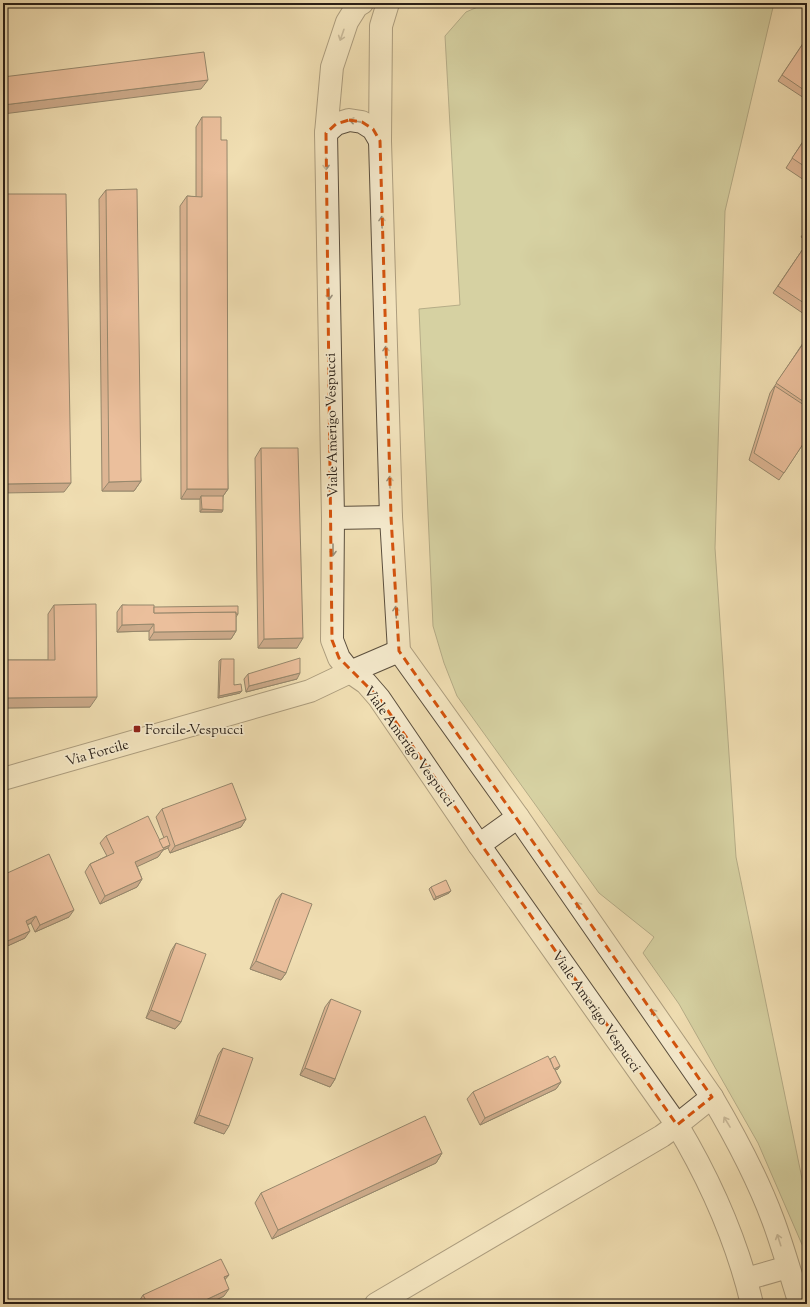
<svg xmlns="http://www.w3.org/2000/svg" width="810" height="1307" font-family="'Sorts Mill Goudy',serif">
  <rect width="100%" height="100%" fill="#f0deb2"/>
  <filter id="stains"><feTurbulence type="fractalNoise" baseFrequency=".005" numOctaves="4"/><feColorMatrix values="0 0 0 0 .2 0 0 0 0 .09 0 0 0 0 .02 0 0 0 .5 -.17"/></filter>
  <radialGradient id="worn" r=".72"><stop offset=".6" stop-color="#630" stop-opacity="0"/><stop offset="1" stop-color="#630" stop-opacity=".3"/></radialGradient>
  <polygon fill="#b5c28f" stroke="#6f7053" points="487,3 774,3 725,211 715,548 736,857 807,1203 807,1256 758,1143 679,1004 643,953 654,937 599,893 457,696 444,663 433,626 419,309 460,305 445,36 466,12"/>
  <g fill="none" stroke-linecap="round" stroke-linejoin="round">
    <g stroke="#5b4f3e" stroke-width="24">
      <polyline id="minor" points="376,1304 662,1136 677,1125"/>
    </g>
    <g stroke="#5b4f3e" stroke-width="24">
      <g id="tertiary">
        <path d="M362 3 357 6 347 22 332 67 326 133 333 518 332 640 339 658 350 672 366 683 379 698 479 845 677 1125C710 1180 737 1241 752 1304"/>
        <path d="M388 3 381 26 380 141 391 517 399 651 518 817 712 1097C735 1136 757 1177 773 1220 783 1247 791 1276 800 1304"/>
        <polyline points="326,133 336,124 349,120 362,122 373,129 380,141"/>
        <polyline points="333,518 391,517"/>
        <polyline points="3,779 310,691 350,672 399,651"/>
        <polyline points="479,845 518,817"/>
        <polyline points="677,1125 712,1097"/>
        <polyline points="746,1279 788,1267"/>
      </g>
    </g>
    <use href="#minor" stroke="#f5eacd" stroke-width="22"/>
    <use href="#tertiary" stroke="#f5eacd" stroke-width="22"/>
  </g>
  <g fill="#c5846e" stroke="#291f17">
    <polygon points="804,42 807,44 807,94 804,98 778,81"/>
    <polygon points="202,117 221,140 228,489 223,496 222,512 200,512 200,499 181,499 180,206 187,196 196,197 196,127"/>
    <polygon points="807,135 807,182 786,168"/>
    <polygon points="106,190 141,481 134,491 102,491 99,199"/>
    <polygon points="807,228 807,241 801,237"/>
    <polygon points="807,243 807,316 773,293"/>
    <polygon points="807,337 807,438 779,480 749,460 770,393"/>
    <polygon points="261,448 297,648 258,648 255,458"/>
    <polygon points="54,605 90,707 3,708 3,660 48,660 48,614"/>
    <polygon points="122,605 238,614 236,617 236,631 231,639 149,640 149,631 117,632 117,612"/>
    <polygon points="221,659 234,685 242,691 240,693 218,698 219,661"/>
    <polygon points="248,674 297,679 246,692 244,679"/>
    <polygon points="162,809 246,819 241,827 170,853 168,848 163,850 158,857 137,866 142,879 137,887 100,904 85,872 90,864 107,856 100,843 106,836 159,840 164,838 156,817"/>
    <polygon points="3,875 69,917 35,932 31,923 27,925 25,938 3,948"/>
    <polygon points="431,887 449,893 434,900 429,889"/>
    <polygon points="282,893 286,973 281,980 250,969 276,900"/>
    <polygon points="176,943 181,1022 175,1029 146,1018 171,951"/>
    <polygon points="331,999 335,1079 330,1087 300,1075 325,1007"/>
    <polygon points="223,1048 224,1134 194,1123 218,1055"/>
    <polygon points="550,1059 558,1069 555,1070 561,1082 556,1089 480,1125 467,1099 473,1092"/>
    <polygon points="442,1153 436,1163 272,1239 255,1203 261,1193"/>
    <polygon points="229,1275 225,1279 224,1296 208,1304 139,1304 138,1303 143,1295"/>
  </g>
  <g fill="#a06b5a" stroke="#291f17">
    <polygon points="208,80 201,89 3,114 3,105"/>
    <polygon points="141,481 134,491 102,491 109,482"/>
    <polygon points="71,483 64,492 3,493 3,484"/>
    <polygon points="187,489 228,489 221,499 201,496 200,499 181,499"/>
    <polygon points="202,509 223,510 222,512 200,512"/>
    <polygon points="154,624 149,631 117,632 122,625"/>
    <polygon points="236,631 231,639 149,640 154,632"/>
    <polygon points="303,638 297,648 258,648 264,639"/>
    <polygon points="300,673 297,679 246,692 249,686"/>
    <polygon points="242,691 240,693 218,698 219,696"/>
    <polygon points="97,697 90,707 3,708 3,698"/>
    <polygon points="246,819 241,827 170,853 175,846"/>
    <polygon points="170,845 168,848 163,850 158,857 130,870 135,862"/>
    <polygon points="142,879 137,887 100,904 105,896"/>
    <polygon points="451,891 449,893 434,900 436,897"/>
    <polygon points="74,910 69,917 35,932 40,925"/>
    <polygon points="36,916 31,923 20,928 26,921"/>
    <polygon points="30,931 25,938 3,948 3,943"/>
    <polygon points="256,961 286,973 281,980 250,969"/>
    <polygon points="151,1010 181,1022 175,1029 146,1018"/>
    <polygon points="560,1066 558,1069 548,1073 550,1071"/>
    <polygon points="305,1068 335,1079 330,1087 300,1075"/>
    <polygon points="561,1082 556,1089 480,1125 485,1118"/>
    <polygon points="199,1115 229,1126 224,1134 194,1123"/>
    <polygon points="442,1153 436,1163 272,1239 278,1230"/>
    <polygon points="229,1275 223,1282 224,1277"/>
    <polygon points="229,1289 224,1296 208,1304 197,1304"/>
  </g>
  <g fill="#e59980" stroke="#291f17">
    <polygon points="804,42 807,44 807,92 782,75"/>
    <polygon points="204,52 208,80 3,105 3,77"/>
    <polygon points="202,117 221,117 221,140 227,140 228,489 187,489 187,196 202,197"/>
    <polygon points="807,136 807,168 792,158"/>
    <polygon points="137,189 141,481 109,482 106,190"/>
    <polygon points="3,194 66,194 71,483 3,484"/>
    <polygon points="807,243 807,305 778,286"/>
    <polygon points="807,338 807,404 776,383"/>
    <polygon points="775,386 807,407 807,438 784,473 754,453"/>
    <polygon points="261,448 298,448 303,638 264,639"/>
    <polygon points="201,496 223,496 223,510 202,509"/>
    <polygon points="96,604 97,697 3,698 3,660 55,660 54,605"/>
    <polygon points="122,605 154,605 154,613 236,612 236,631 154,632 154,624 122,625"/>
    <polygon points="238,606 238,614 236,614 236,612 154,613 154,607"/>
    <polygon points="300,658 300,673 249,686 248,674"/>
    <polygon points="221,659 234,659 234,685 241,684 242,691 219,696"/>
    <polygon points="232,783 246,819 175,846 162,809"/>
    <polygon points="148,816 164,849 135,862 142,879 105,896 90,864 114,853 106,836"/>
    <polygon points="167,836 170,845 163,848 159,840"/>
    <polygon points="49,854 74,910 40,925 36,916 26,921 30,931 3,943 3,875"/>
    <polygon points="446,880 451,891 436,897 431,887"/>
    <polygon points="282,893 312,904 286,973 256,961"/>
    <polygon points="176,943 206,954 181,1022 151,1010"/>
    <polygon points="331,999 361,1011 335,1079 305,1068"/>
    <polygon points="223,1048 253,1058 229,1126 199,1115"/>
    <polygon points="548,1056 561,1082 485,1118 473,1092"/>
    <polygon points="555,1056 560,1066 554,1069 550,1059"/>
    <polygon points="425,1116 442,1153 278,1230 261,1193"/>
    <polygon points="221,1259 229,1275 224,1277 229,1289 197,1304 148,1304 143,1295"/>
  </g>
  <defs><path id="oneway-shaft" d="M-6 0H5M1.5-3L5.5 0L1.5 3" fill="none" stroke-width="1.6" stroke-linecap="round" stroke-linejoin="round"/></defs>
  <g stroke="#998f7b">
    <use href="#oneway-shaft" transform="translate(342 35) rotate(109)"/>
    <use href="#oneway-shaft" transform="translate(355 121) rotate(-172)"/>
    <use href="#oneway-shaft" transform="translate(326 164) rotate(89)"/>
    <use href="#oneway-shaft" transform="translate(382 222) rotate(-92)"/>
    <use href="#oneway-shaft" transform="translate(329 294) rotate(89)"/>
    <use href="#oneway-shaft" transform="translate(386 352) rotate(-92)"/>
    <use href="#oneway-shaft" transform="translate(390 482) rotate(-92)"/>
    <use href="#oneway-shaft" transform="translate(333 550) rotate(90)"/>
    <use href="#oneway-shaft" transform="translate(396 612) rotate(-93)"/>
    <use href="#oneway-shaft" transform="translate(580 907) rotate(-125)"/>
    <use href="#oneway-shaft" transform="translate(655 1014) rotate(-125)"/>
    <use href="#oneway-shaft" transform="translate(727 1122) rotate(-121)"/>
    <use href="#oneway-shaft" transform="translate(779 1240) rotate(-108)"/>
  </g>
  <path d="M0 0H810V1307H0ZM349 120 362 122 373 129 380 141 391 517 399 651 712 1097 677 1125 379 698 339 658 332 640 326 133 336 124Z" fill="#f0deb2" fill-opacity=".55" fill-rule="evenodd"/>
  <path fill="none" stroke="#d5530d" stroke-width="3" stroke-dasharray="8 5" stroke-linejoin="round" d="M349 120 362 122 373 129 380 141 391 517 399 651 712 1097 677 1125 379 698 339 658 332 640 326 133 336 124Z"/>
  <rect fill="#8f2418" stroke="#f5eacd" stroke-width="1.5" x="133" y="725" width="8" height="8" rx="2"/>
  <g text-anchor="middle" stroke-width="3.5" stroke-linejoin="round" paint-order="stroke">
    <g font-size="14" fill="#291f17" stroke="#f5eacd">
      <text transform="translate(331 425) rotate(-91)" y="5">Viale Amerigo Vespucci</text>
      <text transform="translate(410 746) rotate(54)" y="5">Viale Amerigo Vespucci</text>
      <text transform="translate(97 752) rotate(-16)" y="5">Via Forcile</text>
      <text transform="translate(597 1011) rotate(55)" y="5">Viale Amerigo Vespucci</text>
    </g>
    <g font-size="14" fill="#291f17" stroke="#f5eacd" text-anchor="start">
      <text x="145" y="734">Forcile-Vespucci</text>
    </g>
  </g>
  <rect width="810" height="1307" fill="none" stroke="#f0deb2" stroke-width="16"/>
  <rect x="4" y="4" width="802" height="1299" fill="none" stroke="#291f17" stroke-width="2"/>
  <rect x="8" y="8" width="794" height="1291" fill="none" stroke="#291f17"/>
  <rect width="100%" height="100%" filter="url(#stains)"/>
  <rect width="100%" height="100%" fill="url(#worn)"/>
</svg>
